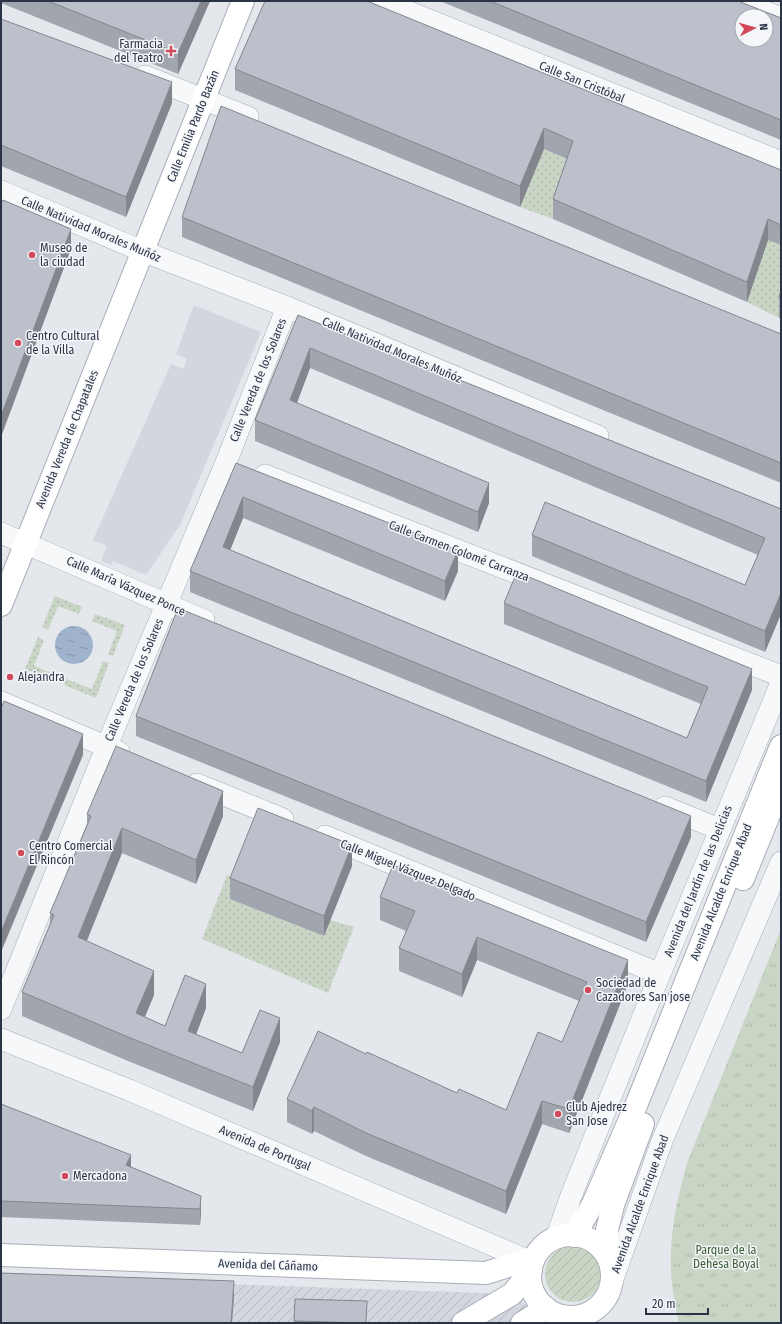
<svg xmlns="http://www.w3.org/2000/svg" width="782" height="1324" font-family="'Fira Sans Condensed',sans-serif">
  <defs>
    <pattern id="industrial-furrows" width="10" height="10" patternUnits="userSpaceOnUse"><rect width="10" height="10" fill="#d2d6de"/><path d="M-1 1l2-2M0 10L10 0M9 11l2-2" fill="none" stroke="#b4b8c0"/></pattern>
    <pattern id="grass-dots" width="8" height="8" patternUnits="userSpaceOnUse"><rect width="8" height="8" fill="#c9d6c5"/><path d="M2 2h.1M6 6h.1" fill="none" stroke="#adb8ab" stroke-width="1.8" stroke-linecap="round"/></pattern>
    <pattern id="park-tufts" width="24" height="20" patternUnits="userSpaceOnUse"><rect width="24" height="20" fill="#c9d6c5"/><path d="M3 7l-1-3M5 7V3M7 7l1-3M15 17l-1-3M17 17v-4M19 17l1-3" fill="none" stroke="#adb8ab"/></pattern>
    <pattern id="garden-furrows" width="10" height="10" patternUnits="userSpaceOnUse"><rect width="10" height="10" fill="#c9d6c5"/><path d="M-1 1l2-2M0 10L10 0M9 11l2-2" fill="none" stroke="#adb8ab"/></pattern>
    <pattern id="water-ripples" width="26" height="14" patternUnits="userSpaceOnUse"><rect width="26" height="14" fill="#9fb4cc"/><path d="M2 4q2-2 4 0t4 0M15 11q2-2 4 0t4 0" fill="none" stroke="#8293a7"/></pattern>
  </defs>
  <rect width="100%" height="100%" fill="#e4e7ec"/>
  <polygon fill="#d2d6de" points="194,305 261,332 180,525 146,575 113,561 111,565 101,561 107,546 93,540 171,364 183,369 187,359 176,354"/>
  <polygon fill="url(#industrial-furrows)" points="1,1276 512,1294 549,1323 1,1323"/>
  <g fill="url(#grass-dots)">
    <polygon points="544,149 573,162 553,219 520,207"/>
    <polygon points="768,240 781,245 781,311 779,318 747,302"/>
    <polygon points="55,596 82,607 79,614 58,606 48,630 42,627"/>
    <polygon points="95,614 125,625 113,656 108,654 117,631 92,621"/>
    <polygon points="38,637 44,640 34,666 56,675 54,681 25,669"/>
    <polygon points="103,661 109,663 96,698 64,685 66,679 92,689"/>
    <polygon points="227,875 238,880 231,899 324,936 330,920 354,927 328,993 202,939"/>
  </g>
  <path fill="url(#park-tufts)" d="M781 929V1323H679C664 1264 671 1221 687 1163Z"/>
  <circle fill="url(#garden-furrows)" cx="573" cy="1274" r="28"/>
  <circle fill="url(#water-ripples)" cx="74" cy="645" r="19"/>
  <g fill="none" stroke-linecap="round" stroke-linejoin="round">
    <g stroke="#a9aeb7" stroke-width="22">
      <g id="street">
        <polyline points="382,1 781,162"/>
        <polyline points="739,1 781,18"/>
        <polyline points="145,76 248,117"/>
        <polyline points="1,191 142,251 287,307 598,436"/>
        <polyline points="265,475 781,676"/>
        <polyline points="1,533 204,620"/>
        <polyline points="1,702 119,752"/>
        <polyline points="197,784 283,819"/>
        <polyline points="665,807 719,829"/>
        <polyline points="325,836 660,974"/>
        <polyline points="1,1009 113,731 227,460 287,307"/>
        <polyline points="1,1039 129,1090 527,1260"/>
        <polyline points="556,1238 571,1196 660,974 781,683"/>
        <polyline points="612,1282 662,1141 781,862"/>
        <polyline points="565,1316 568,1323"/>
      </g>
    </g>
    <g stroke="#a9aeb7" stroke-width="24">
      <g id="secondary">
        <polyline points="1,605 243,1"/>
        <polyline points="743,879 781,785"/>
        <circle cx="571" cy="1276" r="41"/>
        <polyline points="574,1236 593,1204 637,1103 781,746"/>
        <polyline points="1,1255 486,1273 527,1260 533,1261"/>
        <polyline points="607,1256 607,1230 613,1205 643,1124"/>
        <polyline points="463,1323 512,1294 531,1271"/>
        <polyline points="522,1323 546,1308"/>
      </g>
    </g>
    <use href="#street" stroke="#f7f8fa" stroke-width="21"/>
    <use href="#secondary" stroke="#fff" stroke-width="22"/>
  </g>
  <g fill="#a1a5ae">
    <polygon points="1,1 210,1 178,74 1,3"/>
    <polygon points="440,1 738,1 781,18 781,140"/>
    <polygon points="1,19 172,103 126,217 1,166"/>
    <polygon points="235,69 781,170 781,245 768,240 747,302 553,219 553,199 567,159 544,149 520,207 235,90"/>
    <polygon points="182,217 774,332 781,334 781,483 182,237"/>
    <polygon points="781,290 781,319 779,318 779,297"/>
    <polygon points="298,315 781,509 781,614 765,652 532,556 532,535 745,585 758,555 310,368 297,403 489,503 478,532 255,441 255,420"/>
    <polygon points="236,463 458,571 445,601 243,518 230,550 687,738 701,704 504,624 504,603 752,690 706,802 190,592 190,571"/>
    <polygon points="136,716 691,837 646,942 136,736"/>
    <polygon points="87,814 223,816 196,884 122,853 87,941 154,995 145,1017 165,1026 206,1008 196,1035 242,1053 280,1042 253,1111 128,1061 22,1016 22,992 50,925 50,913 87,826"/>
    <polygon points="352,866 324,936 230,899 230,878"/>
    <polygon points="380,897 628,984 569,1133 542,1124 506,1214 366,1156 314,1131 312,1134 287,1122 287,1099 366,1054 457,1093 506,1110 562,1042 579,1001 477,960 462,997 399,971 399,948 406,931 380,920"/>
    <polygon points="1,1104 131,1167 201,1196 201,1212 200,1225 1,1217"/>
    <polygon points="295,1299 367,1323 294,1323"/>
  </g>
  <g fill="#83868d">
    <polygon points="201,1 210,1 178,74 178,53"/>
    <polygon points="172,82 172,103 126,217 126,197"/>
    <polygon points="544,128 544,149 520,207 520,186"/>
    <polygon points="768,219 768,240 747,302 747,282"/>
    <polygon points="71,229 71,249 1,437 1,416"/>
    <polygon points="310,348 310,368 290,421 290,400"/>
    <polygon points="489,483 489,503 478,532 478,512"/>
    <polygon points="243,497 243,518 223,568 223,547"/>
    <polygon points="458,550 458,571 445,601 445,581"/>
    <polygon points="781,593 781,614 765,652 765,631"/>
    <polygon points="752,669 752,690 706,802 706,781"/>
    <polygon points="83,734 83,755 1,952 1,932"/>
    <polygon points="223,791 223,816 196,884 196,860"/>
    <polygon points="691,816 691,837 646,942 646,922"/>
    <polygon points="122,828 122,853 78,962 78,937"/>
    <polygon points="352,845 352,866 324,936 324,916"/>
    <polygon points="477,937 477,960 462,997 462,974"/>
    <polygon points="628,960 628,984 569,1133 569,1109"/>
    <polygon points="154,971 154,995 136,1037 136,1013"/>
    <polygon points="206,984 206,1008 188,1055 188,1031"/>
    <polygon points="280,1018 280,1042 253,1111 253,1087"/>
    <polygon points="542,1101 542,1124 506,1214 506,1191"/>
    <polygon points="314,1107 314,1131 312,1134 312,1111"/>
    <polygon points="131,1155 131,1171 126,1165"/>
    <polygon points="201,1196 201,1212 200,1225 200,1209"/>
    <polygon points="234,1281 234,1297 232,1323 231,1323"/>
  </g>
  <g fill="#bbc0ca" stroke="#83868d" fill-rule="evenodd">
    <polygon points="48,1 201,1 178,53"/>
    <polygon points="265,1 367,1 781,170 781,225 768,219 747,282 553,199 573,141 544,128 520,186 235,69"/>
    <path d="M490 1H738L781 18V120ZM742 16H766V40H742Z"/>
    <polygon points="1,19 172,82 126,197 1,145"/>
    <polygon points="221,106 781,334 781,463 182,217"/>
    <polygon points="3,200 71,229 1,416 1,204"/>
    <polygon points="781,290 781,298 779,297"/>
    <polygon points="298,315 781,509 781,593 765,631 532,535 545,502 745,585 765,538 310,348 290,400 489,483 478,512 255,420"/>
    <polygon points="236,463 458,550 445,581 243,497 223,547 687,738 708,687 504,603 517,572 752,669 706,781 190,571"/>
    <polygon points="178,608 691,816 646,922 136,716"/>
    <polygon points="4,701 83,734 1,932 1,708"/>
    <polygon points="116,746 223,791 196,860 122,828 78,937 154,971 136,1013 165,1026 185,975 206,984 188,1031 242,1053 260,1010 280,1018 253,1087 128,1037 22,992 54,915 50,913 91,816 87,814"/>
    <polygon points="258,808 352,845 324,916 230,878"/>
    <polygon points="393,865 628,960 569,1109 542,1101 506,1191 366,1133 314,1107 312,1111 287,1099 318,1031 366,1054 367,1052 457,1093 459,1089 506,1110 538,1032 562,1042 587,982 477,937 462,974 399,948 415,911 380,897"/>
    <polygon points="1,1104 131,1155 126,1165 201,1196 200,1209 1,1201"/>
    <polygon points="1,1273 234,1281 231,1323 1,1323"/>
    <polygon points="295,1299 367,1301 366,1323 294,1321"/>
  </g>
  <g fill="#d1495b" stroke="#f4f6f9" stroke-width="1.5">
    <path d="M169 45h4v4h4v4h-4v4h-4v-4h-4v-4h4z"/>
    <circle cx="32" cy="255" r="4"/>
    <circle cx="18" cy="343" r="4"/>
    <circle cx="10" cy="677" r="4"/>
    <circle cx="21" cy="853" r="4"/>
    <circle cx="588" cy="990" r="4"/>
    <circle cx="558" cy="1114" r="4"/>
    <circle cx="65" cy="1176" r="4"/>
  </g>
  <g text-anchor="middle" stroke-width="3" stroke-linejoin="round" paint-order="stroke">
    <g font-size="12" fill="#2b3445" stroke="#f4f6f9" text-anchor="start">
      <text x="163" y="48" text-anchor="end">Farmacia<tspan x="163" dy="14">del Teatro</tspan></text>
      <text x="40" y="252">Museo de<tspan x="40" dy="14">la ciudad</tspan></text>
      <text x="26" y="340">Centro Cultural<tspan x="26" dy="14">de la Villa</tspan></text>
      <text x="18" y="681">Alejandra</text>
      <text x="29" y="850">Centro Comercial<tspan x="29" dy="14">El Rincón</tspan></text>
      <text x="596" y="987">Sociedad de<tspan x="596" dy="14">Cazadores San jose</tspan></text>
      <text x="566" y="1111">Club Ajedrez<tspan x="566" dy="14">San Jose</tspan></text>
      <text x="73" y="1180">Mercadona</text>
    </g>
    <g font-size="12" fill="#2b3445" stroke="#f4f6f9">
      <text transform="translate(582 82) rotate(22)" y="4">Calle San Cristóbal</text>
      <text transform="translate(193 126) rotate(-68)" y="4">Calle Emilia Pardo Bazán</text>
      <text transform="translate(91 229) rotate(23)" y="4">Calle Natividad Morales Muñóz</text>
      <text transform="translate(392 350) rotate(23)" y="4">Calle Natividad Morales Muñóz</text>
      <text transform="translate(258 380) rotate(-68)" y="4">Calle Vereda de los Solares</text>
      <text transform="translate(67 439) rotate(-68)" y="4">Avenida Vereda de Chapatales</text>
      <text transform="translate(459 551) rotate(21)" y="4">Calle Carmen Colomé Carranza</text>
      <text transform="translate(126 586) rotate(24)" y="4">Calle María Vázquez Ponce</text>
      <text transform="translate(134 680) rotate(-67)" y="4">Calle Vereda de los Solares</text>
      <text transform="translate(408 870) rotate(22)" y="4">Calle Miguel Vázquez Delgado</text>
      <text transform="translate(698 881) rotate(-68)" y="4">Avenida del Jardín de las Delicias</text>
      <text transform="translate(721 892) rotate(-68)" y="4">Avenida Alcalde Enrique Abad</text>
      <text transform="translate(265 1148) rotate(23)" y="4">Avenida de Portugal</text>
      <text transform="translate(640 1204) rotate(-70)" y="4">Avenida Alcalde Enrique Abad</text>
      <text transform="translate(268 1265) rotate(2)" y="4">Avenida del Cáñamo</text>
    </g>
    <g font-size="12" fill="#3f6138" stroke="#f4f6f9">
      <text x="726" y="1254">Parque de la<tspan x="726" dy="14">Dehesa Boyal</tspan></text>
    </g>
  </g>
  <rect width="782" height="1324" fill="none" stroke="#2b3445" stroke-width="4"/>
  <g transform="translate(754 28) rotate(84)"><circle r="19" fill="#f4f6f9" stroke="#a4a8b1"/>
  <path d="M0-3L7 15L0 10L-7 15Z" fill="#d1495b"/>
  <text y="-6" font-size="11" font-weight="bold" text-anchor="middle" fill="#2b3445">N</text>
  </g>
  <path d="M646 1308v6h62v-6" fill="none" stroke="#2b3445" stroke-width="2"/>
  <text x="652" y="1308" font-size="12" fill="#2b3445" stroke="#f4f6f9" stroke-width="3" paint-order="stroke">20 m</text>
</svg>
